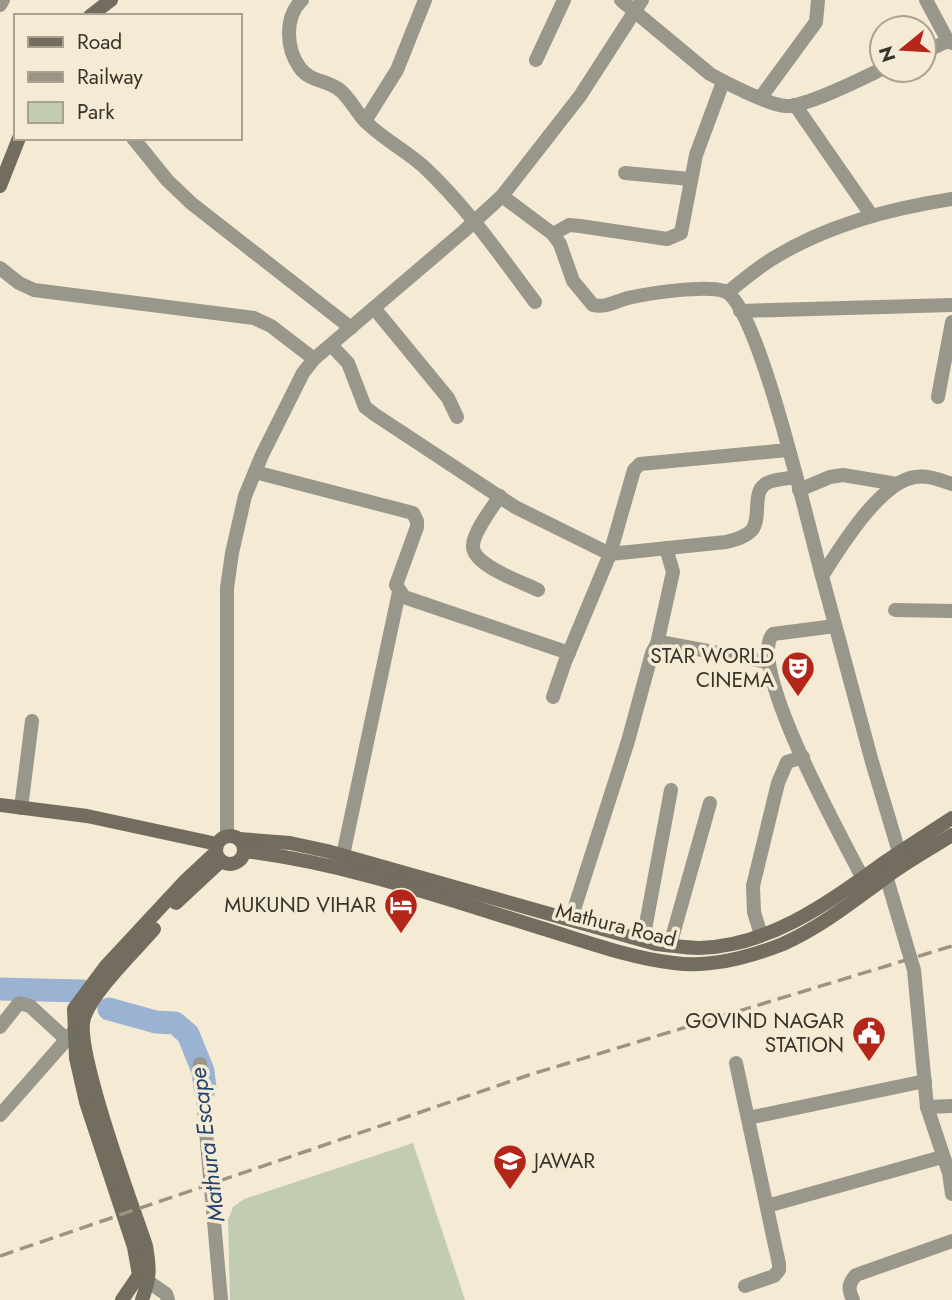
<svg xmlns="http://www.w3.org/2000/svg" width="952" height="1300" font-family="Jost,sans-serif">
  <rect width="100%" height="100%" fill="#f5ead3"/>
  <polygon fill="#c2ccb2" points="413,1143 465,1300 230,1300 228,1220 233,1207 244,1199"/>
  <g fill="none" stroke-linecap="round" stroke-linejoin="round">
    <g stroke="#9bb3d2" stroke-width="23">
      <polyline points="0,989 82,991"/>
      <polyline points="109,1009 156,1022 175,1023 188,1034 203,1071 205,1088"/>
    </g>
    <g stroke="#99968c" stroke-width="14">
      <path d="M302 0C284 17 286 49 300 68 310 82 329 80 341 91 350 99 356 111 364 120 381 138 404 149 423 166 466 206 500 255 535 302"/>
      <path d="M621 0 710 74C726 83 767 104 785 106 804 108 863 78 882 69"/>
      <polyline points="926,0 948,41 952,43"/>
      <polyline points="0,5 3,0"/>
      <polyline points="924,52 948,41"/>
      <polyline points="536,60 564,0"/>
      <polyline points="761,97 816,22 818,0"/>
      <polyline points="795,105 872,216"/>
      <polyline points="365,121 397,70 425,0"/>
      <polyline points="133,138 167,180 191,203 351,328"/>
      <polyline points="625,173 690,179"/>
      <path d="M502 196 553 234 560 244 573 281 593 305C606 308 616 301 628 298 649 293 705 285 724 291 758 301 810 534 822 576"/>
      <polyline points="553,234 569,225 580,226 667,239 681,233 696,155 723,82"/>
      <polyline points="0,268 19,283 34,290 254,318 271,326 314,359"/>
      <path d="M728 292C742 281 756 269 772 259 827 225 889 209 952 199"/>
      <polyline points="374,308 448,398 457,417"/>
      <polyline points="740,311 952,305"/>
      <polyline points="331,345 348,363 365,407 374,414 515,507 610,554 565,662 553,697"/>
      <polyline points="938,397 952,322"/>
      <path d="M788 450 640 464 634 470 610 554 726 542C734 540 746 537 752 530 762 517 751 491 767 483 774 479 787 479 795 477"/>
      <polyline points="255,472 413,513 417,521 417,527 396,585 404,597 569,653"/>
      <polyline points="799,490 830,477 843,475 897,484"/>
      <path d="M500 496C492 508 474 531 473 545 471 565 522 582 538 590"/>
      <polyline points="895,610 952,611"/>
      <path d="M835 626 773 634C745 665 844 841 863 879"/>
      <polyline points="657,644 673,572 666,548"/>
      <polyline points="21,808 32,721"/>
      <polyline points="227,836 227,588 232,553 245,496 262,455 303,373 314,359 464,231 502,196 580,96 642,0"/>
      <polyline points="343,855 399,592"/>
      <path d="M902 862 872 762 822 576C840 548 880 482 915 477 928 475 940 480 952 484"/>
      <polyline points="884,869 914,970 927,1107 949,1173 952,1194"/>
      <polyline points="571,919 628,741 652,653 657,644 665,643 768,662"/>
      <polyline points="761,935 754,912 753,886 778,783 787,762 803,757"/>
      <polyline points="643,940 671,790"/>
      <polyline points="670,945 710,803"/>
      <polyline points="0,1027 19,1003 30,1006 66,1039"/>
      <polyline points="736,1063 779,1264 779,1270 774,1276 745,1286"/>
      <polyline points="200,1064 221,1300"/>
      <polyline points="927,1107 952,1106"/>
      <polyline points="0,1115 74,1031"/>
      <polyline points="748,1118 925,1081"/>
      <polyline points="767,1206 942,1157"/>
      <polyline points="139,1275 166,1294 168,1300"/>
      <path d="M853 1300C848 1289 848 1284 856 1275L952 1241"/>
    </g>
    <g stroke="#726d5f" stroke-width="14">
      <polyline points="90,16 111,0"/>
      <polyline points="0,186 19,138"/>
      <polyline points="0,805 87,816 217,844"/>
      <circle cx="230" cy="850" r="14"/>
      <path d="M239 839 290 843 327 851 656 944C670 945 685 948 699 948 771 946 829 902 885 862 907 847 929 833 952 818"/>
      <path d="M244 851C345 863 444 898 541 928 584 941 630 958 674 963 710 968 750 957 783 944 821 927 852 902 885 878 906 862 930 849 952 835"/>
      <polyline points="176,903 221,861"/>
      <polyline points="122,1300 139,1275 134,1247 86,1102 76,1058 74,1009 106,966 186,880 216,852"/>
      <path d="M142 1300C150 1278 150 1269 146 1246 133 1207 74 1049 84 1018 92 992 135 951 154 929"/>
    </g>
    <polyline stroke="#9b9383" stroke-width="3.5" stroke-dasharray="14 7" stroke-linecap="butt" points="0,1256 529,1075 952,946"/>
  </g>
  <defs>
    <g id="theatre-pin" transform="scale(1.75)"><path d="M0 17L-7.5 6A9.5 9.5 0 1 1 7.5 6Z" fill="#b42619" stroke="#f5ead3"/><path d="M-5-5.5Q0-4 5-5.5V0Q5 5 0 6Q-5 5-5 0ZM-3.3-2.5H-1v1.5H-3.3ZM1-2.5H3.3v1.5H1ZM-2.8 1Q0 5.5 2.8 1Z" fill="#fff"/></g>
    <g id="hotel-pin" transform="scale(1.75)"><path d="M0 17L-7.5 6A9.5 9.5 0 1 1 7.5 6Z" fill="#b42619" stroke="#f5ead3"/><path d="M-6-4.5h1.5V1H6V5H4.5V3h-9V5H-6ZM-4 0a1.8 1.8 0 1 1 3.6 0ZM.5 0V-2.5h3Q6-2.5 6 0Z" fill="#fff"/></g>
    <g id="civic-pin" transform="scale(1.75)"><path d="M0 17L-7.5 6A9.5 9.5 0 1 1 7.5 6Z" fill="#b42619" stroke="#f5ead3"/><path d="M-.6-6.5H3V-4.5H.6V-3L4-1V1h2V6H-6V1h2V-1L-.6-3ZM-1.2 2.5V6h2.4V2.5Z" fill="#fff"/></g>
    <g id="school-pin" transform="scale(1.75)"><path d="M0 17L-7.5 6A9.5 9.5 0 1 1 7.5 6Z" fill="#b42619" stroke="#f5ead3"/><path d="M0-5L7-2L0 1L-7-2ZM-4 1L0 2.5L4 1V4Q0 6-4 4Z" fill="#fff"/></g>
  </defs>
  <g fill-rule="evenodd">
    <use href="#theatre-pin" x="798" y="668"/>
    <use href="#hotel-pin" x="401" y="905"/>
    <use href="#civic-pin" x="869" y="1033"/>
    <use href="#school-pin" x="510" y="1161"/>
  </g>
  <g text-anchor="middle" stroke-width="7" stroke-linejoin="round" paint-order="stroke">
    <g font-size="21" fill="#39342b" stroke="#f5ead3" text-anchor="end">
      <text x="774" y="663">STAR WORLD<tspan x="774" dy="24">CINEMA</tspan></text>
      <text x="376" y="912">MUKUND VIHAR</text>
      <text x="844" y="1028">GOVIND NAGAR<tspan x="844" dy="24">STATION</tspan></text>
      <text x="534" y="1168" text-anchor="start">JAWAR</text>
    </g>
    <g font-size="21" fill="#39342b" stroke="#f5ead3">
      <text transform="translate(616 925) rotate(14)" y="7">Mathura Road</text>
    </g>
    <g font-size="23" font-style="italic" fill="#22436d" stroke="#f5ead3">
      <text transform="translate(207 1145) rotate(-97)" y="8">Mathura Escape</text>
    </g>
  </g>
  <rect x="14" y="14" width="228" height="126" fill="#f5ead3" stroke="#aaa190" stroke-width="2"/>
  <rect x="28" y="37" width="35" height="10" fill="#726d5f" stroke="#aaa190" stroke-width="2"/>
  <text x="77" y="49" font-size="21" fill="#39342b">Road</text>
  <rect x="28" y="72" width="35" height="10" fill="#9b9383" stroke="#aaa190" stroke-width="2"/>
  <text x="77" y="84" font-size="21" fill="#39342b">Railway</text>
  <rect x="28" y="102" width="35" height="21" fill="#c2ccb2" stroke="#aaa190" stroke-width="2"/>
  <text x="77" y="119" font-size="21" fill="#39342b">Park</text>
  <g transform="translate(903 49) rotate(252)"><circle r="33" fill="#f5ead3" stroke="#aaa190" stroke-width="2"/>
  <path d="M0-5L12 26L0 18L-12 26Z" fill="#b42619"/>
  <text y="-10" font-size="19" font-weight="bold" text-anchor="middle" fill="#39342b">N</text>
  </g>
</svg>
